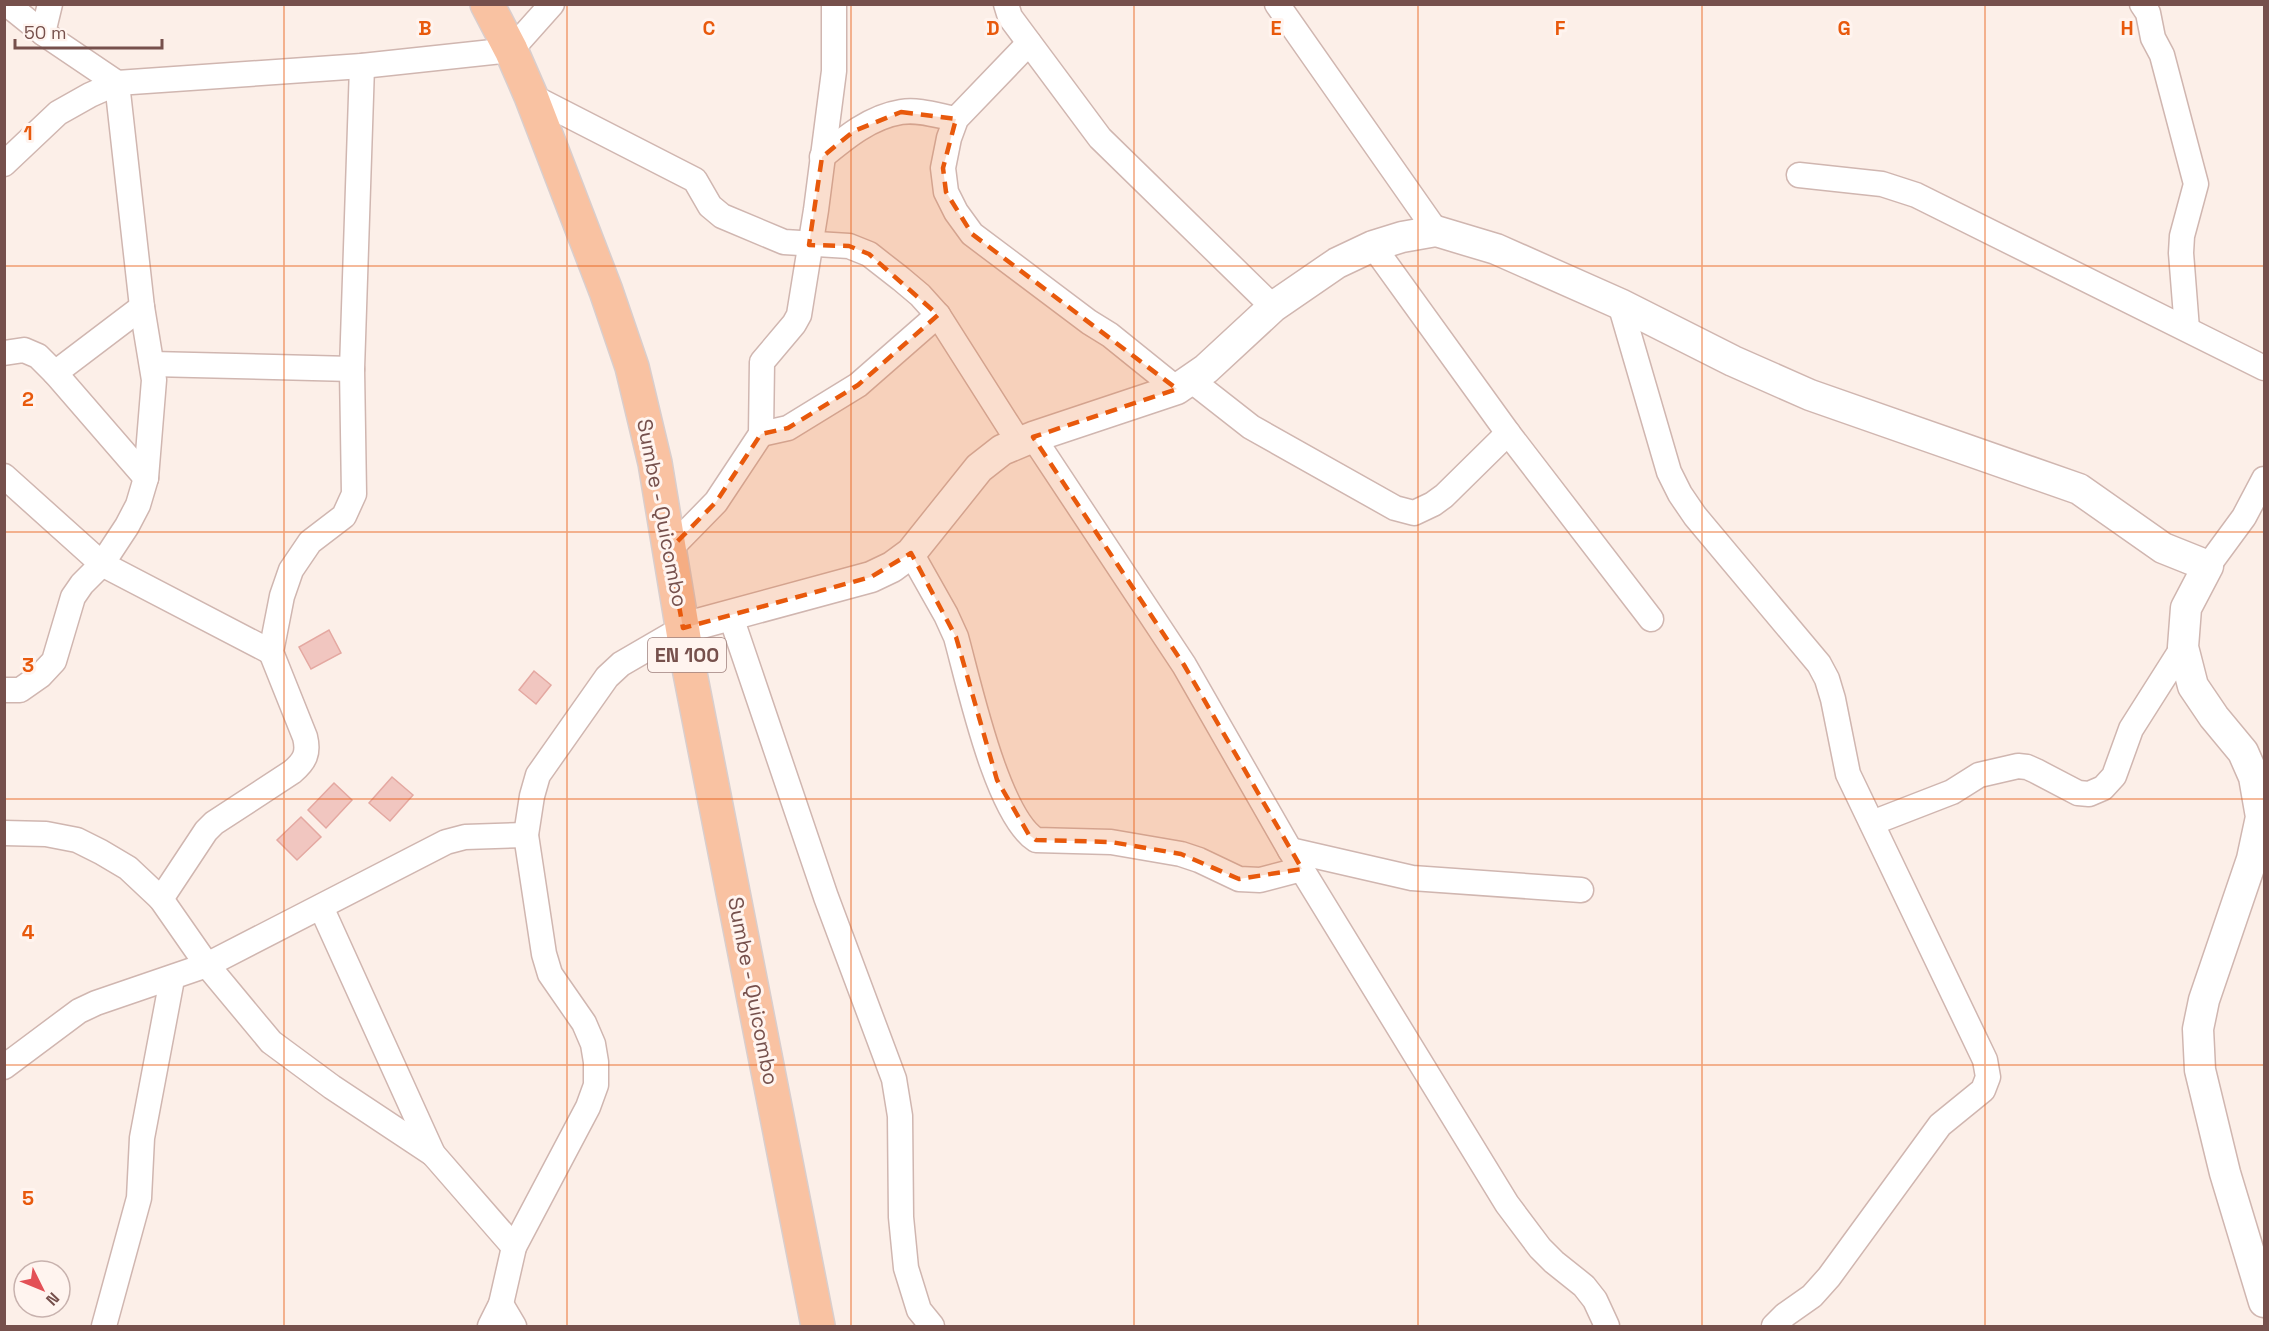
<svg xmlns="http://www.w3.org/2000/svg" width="2269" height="1331" font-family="'Space Grotesk',sans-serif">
  <rect width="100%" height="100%" fill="#fcefe8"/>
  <g fill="#f1c6c0" stroke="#e4a8a1" stroke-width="1.5">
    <polygon points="329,630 341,653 311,669 299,647"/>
    <polygon points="534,671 551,685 536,704 519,690"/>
    <polygon points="392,777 413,795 390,821 369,803"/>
    <polygon points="334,783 352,800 326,828 308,810"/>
    <polygon points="301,817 321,837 297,860 277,840"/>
  </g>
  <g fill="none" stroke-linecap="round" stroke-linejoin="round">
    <g stroke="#d0b6b0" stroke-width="27">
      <g id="minor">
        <polyline points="1006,4 1010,17 1100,138 1273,307"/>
        <polyline points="1277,4 1436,231"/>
        <polyline points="2142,4 2148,13 2153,38 2162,55 2196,184 2182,236 2181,253 2187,329"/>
        <polyline points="43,33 50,4"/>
        <polyline points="1029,43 956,119 949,138 943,168 946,192 956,212 972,234 1089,322 1110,335 1177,389"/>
        <polyline points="531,96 695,180 710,206 722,216 784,242 849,246 869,254 901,279 920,295 938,315 1020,444"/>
        <path d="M822 157C845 138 870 117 901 112 919 109 939 116 956 119"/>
        <polyline points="4,164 58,113 90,95 117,83 362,66 511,50 552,4"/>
        <polyline points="1799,175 1882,184 1916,195 2264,368"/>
        <polyline points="1373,246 1508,433 1651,619"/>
        <polyline points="1620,304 1669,472 1680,494 1695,516 1819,664 1827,679 1833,699 1848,774 1985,1060 1988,1077 1983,1090 1940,1125 1829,1277 1812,1296 1785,1315 1774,1326"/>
        <polyline points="4,353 24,350 38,356 55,373 146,478"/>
        <polyline points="152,364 352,369"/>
        <polyline points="55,373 142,307"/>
        <polyline points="1191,380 1251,427 1395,508 1414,513 1433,504 1444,496 1508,433"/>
        <polyline points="761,434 788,428 858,385 938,315"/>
        <polyline points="1033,437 1184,665 1290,850 1507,1204 1540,1248 1554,1262 1584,1286 1595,1300 1607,1326"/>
        <polyline points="4,476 102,564 271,652"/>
        <polyline points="669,550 716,502 761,434 762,362 794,324 799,315 816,210 834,71 834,4"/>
        <path d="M911 553 946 615 956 637C969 684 997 815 1036 840L1111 842 1181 854 1199 860 1239 879 1260 880 1302 869"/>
        <polyline points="2208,566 2244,517 2264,479"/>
        <polyline points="730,614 826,897 894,1079 900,1116 901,1217 906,1268 919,1310 932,1326"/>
        <polyline points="4,690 20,690 40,676 54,661 73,597 82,584 102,564 127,526 138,505 146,478 154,380 142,307 117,83 43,33 7,4"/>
        <polyline points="1872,823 1952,792 1979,775 2018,766 2027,767 2036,771 2078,793 2089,794 2103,788 2114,776 2131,729 2183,647"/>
        <polyline points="4,833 46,834 77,840 101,852 128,868 161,899 207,965 271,1042 332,1087 433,1154"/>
        <polyline points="1290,850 1412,878 1581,890"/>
        <path d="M161 899 206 831 214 823 292 772C305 761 309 753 305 737L271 652 282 596 291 570 310 542 344 516 354 494 352 369 362 66"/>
        <polyline points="321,907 433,1154 514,1247"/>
        <polyline points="4,1067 79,1011 96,1003 207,965 446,842 465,837 526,835"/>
        <polyline points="501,1304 514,1326"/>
        <polyline points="104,1326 139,1198 142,1138 172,979"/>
        <polyline points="490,1326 501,1304 514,1247 588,1107 596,1085 596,1062 593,1044 584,1023 550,974 544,954 526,835 532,796 538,775 607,677 621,664 683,628"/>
      </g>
    </g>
    <g stroke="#d0b6b0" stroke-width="33">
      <polyline id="tertiary" points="683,628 871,577 892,567 911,553 979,468 1002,450 1033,437 1177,389 1206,369 1273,307 1337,263 1373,246 1402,237 1436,231 1496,249 1620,304 1733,361 1810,395 2079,489 2163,548 2208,566 2186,608 2183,647 2193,686 2214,717 2243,752 2254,777 2261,817 2252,859 2204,1000 2198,1029 2200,1070 2225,1173 2264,1302"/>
    </g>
    <g stroke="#d9cecd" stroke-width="36">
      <polyline id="primary" points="487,4 511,50 531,96 606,291 632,367 655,463 689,668 818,1326"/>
    </g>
    <use href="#minor" stroke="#fff" stroke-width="24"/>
    <use href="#tertiary" stroke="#fff" stroke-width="30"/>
    <use href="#primary" stroke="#f9c2a2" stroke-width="33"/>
  </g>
  <path fill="#e8590c" fill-opacity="0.2" stroke="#e8590c" stroke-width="4.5" stroke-dasharray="12 8" stroke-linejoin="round" d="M901 112 956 119 943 168 946 192 972 234 1177 389 1033 437 1184 665 1302 869 1239 879 1181 854 1111 842 1036 840 1029 835 997 780 956 637 911 553 871 577 683 628 669 550 716 502 761 434 788 428 858 385 938 315 869 254 849 246 809 245 822 157 854 131Z"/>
  <path fill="none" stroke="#e8590c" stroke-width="1.5" stroke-opacity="0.55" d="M284 4V1326M567 4V1326M851 4V1326M1134 4V1326M1418 4V1326M1702 4V1326M1985 4V1326M4 266H2264M4 532H2264M4 799H2264M4 1065H2264"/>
  <g text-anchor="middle" stroke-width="6" stroke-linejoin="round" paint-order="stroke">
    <rect fill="#fff4ef" stroke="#9f817d" stroke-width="1.5" x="648" y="638" width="78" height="34" rx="4.5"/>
    <g font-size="20" font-weight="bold" fill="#76504c">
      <text x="687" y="662">EN 100</text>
    </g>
    <g font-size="21" fill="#76504c" stroke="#fff4ef">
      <text transform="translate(662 513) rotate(79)" y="7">Sumbe - Quicombo</text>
      <text transform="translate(753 991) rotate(79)" y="7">Sumbe - Quicombo</text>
    </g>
  </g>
  <g font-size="20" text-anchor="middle" font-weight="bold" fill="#e8590c" stroke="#fff4ef" stroke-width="6" stroke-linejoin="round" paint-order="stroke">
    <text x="425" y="35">B</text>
    <text x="709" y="35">C</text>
    <text x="993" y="35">D</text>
    <text x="1276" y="35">E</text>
    <text x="1560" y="35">F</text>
    <text x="1844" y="35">G</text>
    <text x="2127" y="35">H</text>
    <text x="28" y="140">1</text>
    <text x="28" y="406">2</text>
    <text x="28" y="672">3</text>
    <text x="28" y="939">4</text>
    <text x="28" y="1205">5</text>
  </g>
  <rect width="2269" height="1331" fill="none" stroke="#76504c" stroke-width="12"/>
  <g transform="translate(42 1289) rotate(133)"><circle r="28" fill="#fff4ef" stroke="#c8b2ae" stroke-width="1.5"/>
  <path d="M0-4.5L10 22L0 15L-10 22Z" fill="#e35056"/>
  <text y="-9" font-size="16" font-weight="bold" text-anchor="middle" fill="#76504c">N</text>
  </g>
  <path d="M15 39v9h147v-9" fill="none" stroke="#76504c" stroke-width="3"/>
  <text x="24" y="39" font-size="18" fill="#76504c" stroke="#fff4ef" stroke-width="4.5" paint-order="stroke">50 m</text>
</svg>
